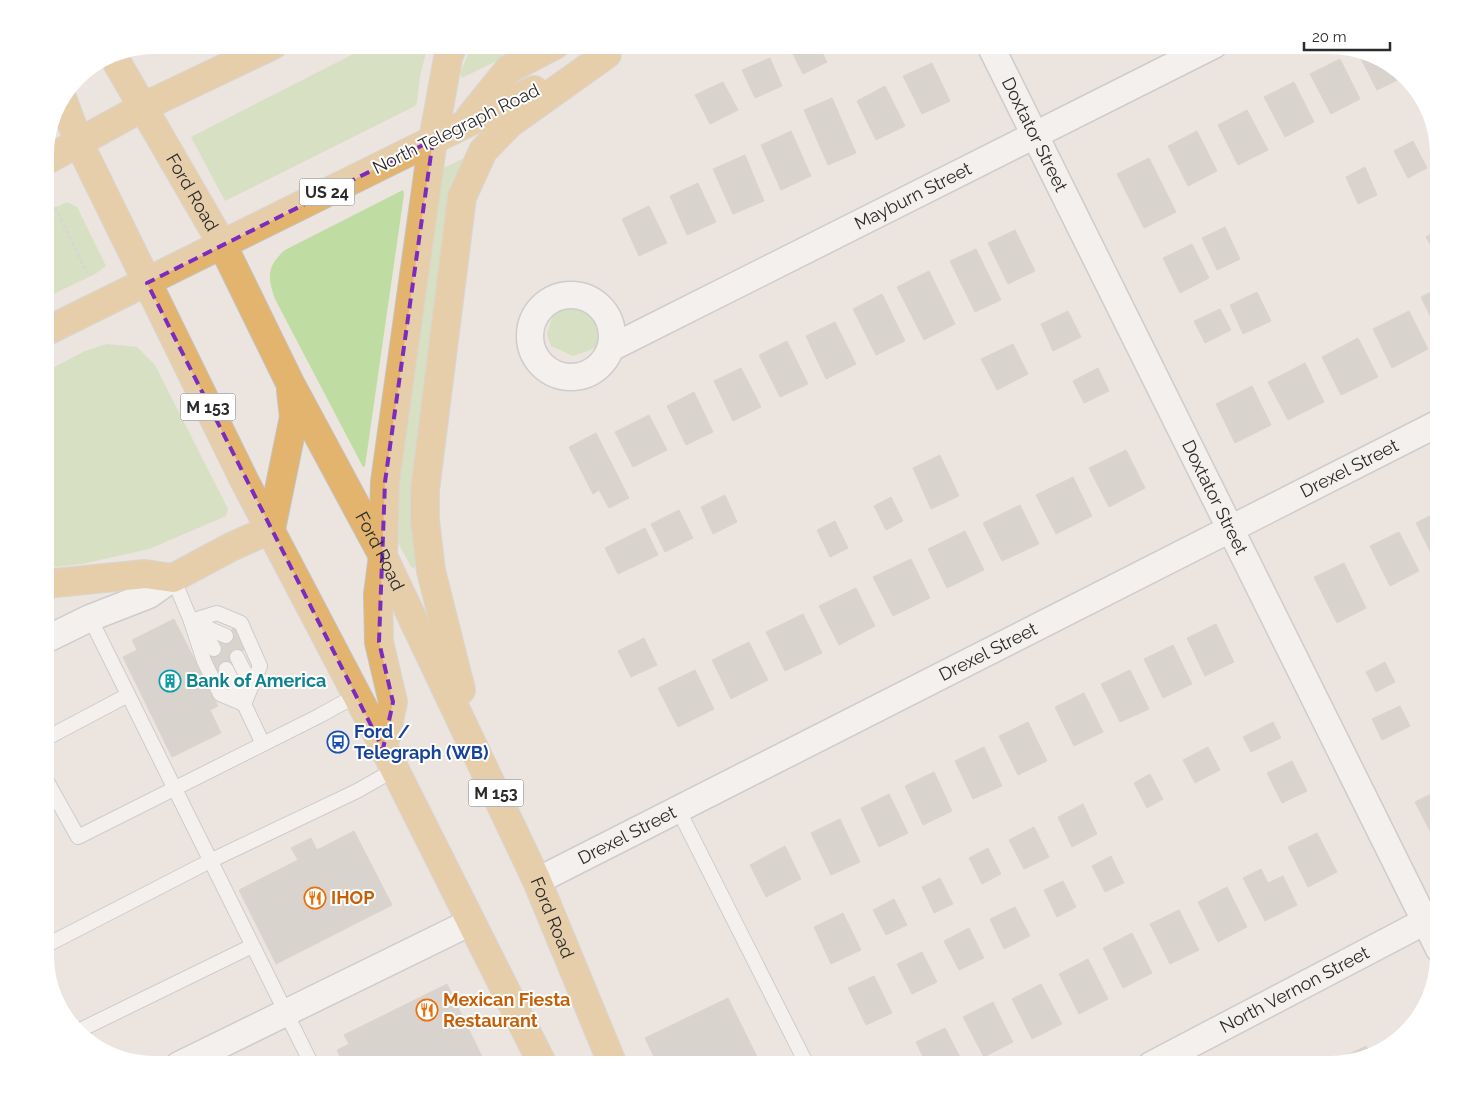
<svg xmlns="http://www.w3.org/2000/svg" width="1484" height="1110" font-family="Raleway,sans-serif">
  <rect width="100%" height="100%" fill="#ebe4df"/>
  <g fill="#bfdca2">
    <polygon points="371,45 428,45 420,76 417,102 415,106 225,201 191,137"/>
    <polygon points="472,45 529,45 462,78 460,73"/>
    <polygon points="462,159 466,159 415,567 412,568 393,534 395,484 439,170"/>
    <path d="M403 190 404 194 365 466 363 467 275 299C267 277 267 266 285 250Z"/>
    <polygon points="67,202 77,207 106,266 95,274 45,298 45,213"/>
    <path d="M567 307 586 308C592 314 603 322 607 329 615 345 583 352 573 356L551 346 547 334 554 312Z"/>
    <polygon points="107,344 137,347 155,365 228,509 226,516 149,549 82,564 45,568 45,372 85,351"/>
  </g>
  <g fill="#c4bfba" stroke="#c7bfb9">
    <polygon points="795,45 818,45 827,62 803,74 790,48"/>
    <polygon points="1359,55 1397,68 1404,77 1377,90"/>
    <polygon points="770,58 782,86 755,98 742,70"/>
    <polygon points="1340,59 1360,99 1331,114 1310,74"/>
    <polygon points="932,63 950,101 922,114 903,76"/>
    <polygon points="723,82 738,110 710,124 695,95"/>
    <polygon points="1294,82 1314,122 1285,137 1264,97"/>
    <polygon points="885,86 905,126 876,140 857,101"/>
    <polygon points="832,98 856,153 828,165 804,110"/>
    <polygon points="1247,110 1268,150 1238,165 1218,125"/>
    <polygon points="791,131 811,176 781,190 761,145"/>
    <polygon points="1197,131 1217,171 1188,186 1168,146"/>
    <polygon points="1413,141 1427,168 1408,178 1394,151"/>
    <polygon points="745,155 764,201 733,214 713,169"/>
    <polygon points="1149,158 1176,212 1144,228 1117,174"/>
    <polygon points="1365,167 1377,195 1358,204 1346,177"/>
    <polygon points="698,183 716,222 687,235 670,196"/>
    <polygon points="649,206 667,243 639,256 622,219"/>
    <polygon points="1225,227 1240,259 1217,270 1202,238"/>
    <polygon points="1015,230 1035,271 1008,284 988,243"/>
    <polygon points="1439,230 1439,261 1426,237"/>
    <polygon points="1192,244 1209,278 1180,293 1163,258"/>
    <polygon points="976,249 1001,300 975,312 950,261"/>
    <polygon points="929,271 955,324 924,340 897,287"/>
    <polygon points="1439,288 1439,334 1421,297"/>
    <polygon points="1257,292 1271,321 1243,334 1230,305"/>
    <polygon points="882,294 905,341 876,355 853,309"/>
    <polygon points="1220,309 1231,330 1205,343 1194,321"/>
    <polygon points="1068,311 1081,337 1053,351 1041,324"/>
    <polygon points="1409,311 1428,349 1392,368 1373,329"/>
    <polygon points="835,322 856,364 826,379 806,336"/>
    <polygon points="1358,338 1378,377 1341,395 1322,357"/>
    <polygon points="787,341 808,384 780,397 759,355"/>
    <polygon points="1013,344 1028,374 997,390 981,359"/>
    <polygon points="1305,363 1324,402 1288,420 1268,382"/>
    <polygon points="741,368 761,407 733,421 714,381"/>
    <polygon points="1098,368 1109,391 1084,403 1073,381"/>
    <polygon points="1252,386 1271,425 1235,443 1216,404"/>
    <polygon points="694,392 713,432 686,445 667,406"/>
    <polygon points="649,415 667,450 633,467 615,432"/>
    <polygon points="596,433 629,498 609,508 599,490 593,494 569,447"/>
    <polygon points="1126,450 1145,488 1109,507 1089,468"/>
    <polygon points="940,455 959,496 931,509 913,468"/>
    <polygon points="1073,477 1092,516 1056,534 1036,495"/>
    <polygon points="725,495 737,522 713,534 701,507"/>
    <polygon points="891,497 903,521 886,530 874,506"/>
    <polygon points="1020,505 1039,544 1002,561 983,523"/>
    <polygon points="679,510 693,538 665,552 651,524"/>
    <polygon points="1439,511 1439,561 1436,563 1416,523"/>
    <polygon points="835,521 848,548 830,557 817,530"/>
    <polygon points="645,528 658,555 618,574 605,548"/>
    <polygon points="965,531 984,570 947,588 928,549"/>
    <polygon points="1399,532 1419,571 1390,586 1370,546"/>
    <polygon points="911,559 930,598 893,616 873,577"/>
    <polygon points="1344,563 1366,608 1337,623 1314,577"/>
    <polygon points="856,588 875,626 839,645 819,606"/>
    <polygon points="803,614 822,653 785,671 766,632"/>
    <polygon points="174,619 218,706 210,710 221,733 172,757 123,657 137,650 132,640"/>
    <polygon points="1216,624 1234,662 1205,676 1187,638"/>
    <polygon points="236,625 246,647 216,681 208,657"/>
    <polygon points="644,638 657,665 631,677 618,651"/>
    <polygon points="749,642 768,680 731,699 712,660"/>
    <polygon points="1173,645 1192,684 1163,698 1144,659"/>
    <polygon points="1385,662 1395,682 1376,692 1366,672"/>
    <polygon points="695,670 714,709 678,727 658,688"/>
    <polygon points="1130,670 1149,709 1120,722 1101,684"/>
    <polygon points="1084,693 1103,732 1074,746 1055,707"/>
    <polygon points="1400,706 1410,726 1382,740 1372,719"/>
    <polygon points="1028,722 1047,761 1018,775 999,736"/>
    <polygon points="1273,722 1281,738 1251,752 1243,737"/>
    <polygon points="984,747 1002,786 973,799 955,761"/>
    <polygon points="1208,747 1220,770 1195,783 1183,760"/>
    <polygon points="1292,761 1307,791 1282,803 1267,773"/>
    <polygon points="934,772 952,811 923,825 905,786"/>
    <polygon points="1150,774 1163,799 1147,808 1134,783"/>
    <polygon points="1439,790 1439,832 1432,835 1415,802"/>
    <polygon points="889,794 908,833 879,847 861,808"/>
    <polygon points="1083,804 1097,834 1072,847 1058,817"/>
    <polygon points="840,819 860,862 831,875 811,833"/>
    <polygon points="1034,827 1049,857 1024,869 1009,840"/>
    <polygon points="354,831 392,905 276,964 239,890 298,860 291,848 311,838 317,850"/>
    <polygon points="1317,833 1337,872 1308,887 1288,847"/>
    <polygon points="785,846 801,879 766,897 750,865"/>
    <polygon points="988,848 1001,874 982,884 969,858"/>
    <polygon points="1111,856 1124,883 1105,892 1092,866"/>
    <polygon points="1261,869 1268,883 1283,876 1297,905 1265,921 1243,878"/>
    <polygon points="940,878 953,904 934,913 922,887"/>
    <polygon points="1063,881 1076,907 1057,917 1044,890"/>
    <polygon points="1227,887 1247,927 1218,942 1198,902"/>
    <polygon points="894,899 907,925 886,935 873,910"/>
    <polygon points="1015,907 1030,936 1004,949 990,919"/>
    <polygon points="1179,910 1199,950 1170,964 1150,924"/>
    <polygon points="843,913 861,950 831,964 814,927"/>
    <polygon points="969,928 984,958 959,970 944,941"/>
    <polygon points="1132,933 1152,973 1123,988 1103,948"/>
    <polygon points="922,952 937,982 912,994 897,964"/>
    <polygon points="1088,959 1108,999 1079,1014 1059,974"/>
    <polygon points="874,976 892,1013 866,1025 848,988"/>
    <polygon points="447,984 486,1065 344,1065 337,1050 349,1044 344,1035"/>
    <polygon points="1041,984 1062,1024 1032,1039 1012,999"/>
    <polygon points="728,998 761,1065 658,1065 645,1038"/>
    <polygon points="993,1002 1013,1042 984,1057 963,1017"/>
    <polygon points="945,1028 964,1065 927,1065 916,1042"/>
    <polygon points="1366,1046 1371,1055 1338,1063 1337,1060"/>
    <polygon points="890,1059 893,1065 878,1065"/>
  </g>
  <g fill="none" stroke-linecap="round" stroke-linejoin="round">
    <g stroke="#abafb6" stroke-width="16">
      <g id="lane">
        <polyline points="173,578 191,621 204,661 220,694 244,704"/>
        <polyline points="90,618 312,1065"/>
        <polyline points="191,621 217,613 241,623 260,666 244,704"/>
        <polyline points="191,621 226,636"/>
        <polyline points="195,625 207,637 214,649"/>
        <polyline points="237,657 247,677 246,693"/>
        <polyline points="226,669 244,704 263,744"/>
        <polyline points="45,739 128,695"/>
        <polyline points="45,778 78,837 319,716 357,695"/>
        <polyline points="679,811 807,1065"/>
        <polyline points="45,946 210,861 357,791 394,770"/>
        <polyline points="78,1031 252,946"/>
      </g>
    </g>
    <g stroke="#abafb6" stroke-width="29">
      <g id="street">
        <path id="s1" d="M990 45 1439 949"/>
        <circle cx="571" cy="336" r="41"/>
        <path id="s2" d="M611 348 1214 45"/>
        <polyline points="45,640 90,618 149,595 173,578"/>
        <path id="s3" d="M537 881 1439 423"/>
        <polyline points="179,1065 471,922"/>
        <path id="s4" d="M1151 1065 1439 914"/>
      </g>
    </g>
    <g stroke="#c4c4c4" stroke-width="30">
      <g id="primary">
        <path id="s5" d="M112 54 222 244 290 383 383 556 537 881 613 1065"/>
        <polyline points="62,98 79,143 245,482 373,726 543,1065"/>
        <polyline points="470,117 509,69 555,45"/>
        <polyline points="45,161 143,107 273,45"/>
        <polyline points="45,332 534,90"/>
        <polyline points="271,529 294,417 291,391"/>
        <polyline points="45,584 145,574 173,578 231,547 271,529"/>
        <polyline points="461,690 431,571 425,520 425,490 462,197 483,151 509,124 607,54"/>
        <polyline points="383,749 393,702 379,642 378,594 383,556 385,482 433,140 448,58 453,45"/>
      </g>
    </g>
    <polyline stroke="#c4c4c4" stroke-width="3" stroke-dasharray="4 2.5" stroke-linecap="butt" points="55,207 87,273"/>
    <use href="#lane" stroke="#fff" stroke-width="14"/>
    <use href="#street" stroke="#fff" stroke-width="26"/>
    <use href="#primary" stroke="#e2b46e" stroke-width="28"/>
  </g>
  <path d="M0 0H1484V1110H0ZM433 140 385 482 379 642 393 702 383 749 147 283Z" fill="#ebe4df" fill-opacity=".55" fill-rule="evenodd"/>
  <path fill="none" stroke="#7b2cbf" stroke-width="4" stroke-dasharray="10 6" stroke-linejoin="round" d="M433 140 385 482 379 642 393 702 383 749 147 283Z"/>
  <defs>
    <g id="building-ring" transform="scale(1.125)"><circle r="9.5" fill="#fff" stroke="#0f9aa8" stroke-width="1.5"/><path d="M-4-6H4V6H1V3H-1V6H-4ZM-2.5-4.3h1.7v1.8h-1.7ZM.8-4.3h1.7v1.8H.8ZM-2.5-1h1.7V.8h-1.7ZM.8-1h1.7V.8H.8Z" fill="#0f9aa8"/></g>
    <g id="bus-ring" transform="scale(1.125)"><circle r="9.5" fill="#fff" stroke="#1a4fb4" stroke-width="1.5"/><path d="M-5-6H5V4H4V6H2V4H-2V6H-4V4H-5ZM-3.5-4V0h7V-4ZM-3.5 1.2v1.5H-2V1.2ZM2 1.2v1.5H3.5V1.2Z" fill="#1a4fb4"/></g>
    <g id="restaurant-ring" transform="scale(1.125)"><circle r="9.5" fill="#fff" stroke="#e8710a" stroke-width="1.5"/><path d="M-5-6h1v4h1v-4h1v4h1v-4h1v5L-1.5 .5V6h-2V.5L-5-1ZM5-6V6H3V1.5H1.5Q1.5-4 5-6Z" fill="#e8710a"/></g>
  </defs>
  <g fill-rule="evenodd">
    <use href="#building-ring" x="170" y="681"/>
    <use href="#bus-ring" x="338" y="742"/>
    <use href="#restaurant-ring" x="315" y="898"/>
    <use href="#restaurant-ring" x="427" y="1010"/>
  </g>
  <g text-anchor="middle" stroke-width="4" stroke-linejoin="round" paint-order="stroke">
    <g fill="#fff" stroke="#6b6b6b" stroke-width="1">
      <rect x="299.5" y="178.5" width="55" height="27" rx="4"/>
      <rect x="180.5" y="393.5" width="55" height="27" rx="4"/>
      <rect x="468.5" y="779.5" width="55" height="27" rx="4"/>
    </g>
    <g font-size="16" font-weight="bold" fill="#2b2b2b">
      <text x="327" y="198">US 24</text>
      <text x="208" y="413">M 153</text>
      <text x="496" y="799">M 153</text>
    </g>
    <g font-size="18" fill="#2b2b2b" stroke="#fff">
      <text transform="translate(456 129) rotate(-26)" y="6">North Telegraph Road</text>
      <text dy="6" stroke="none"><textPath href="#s1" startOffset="100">Doxtator Street</textPath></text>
      <text dy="6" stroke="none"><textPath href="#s5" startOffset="160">Ford Road</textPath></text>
      <text dy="6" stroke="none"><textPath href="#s2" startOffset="338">Mayburn Street</textPath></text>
      <text dy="6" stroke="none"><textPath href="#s3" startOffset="911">Drexel Street</textPath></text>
      <text dy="6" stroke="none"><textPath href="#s1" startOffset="505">Doxtator Street</textPath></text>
      <text dy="6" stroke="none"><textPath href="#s5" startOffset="565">Ford Road</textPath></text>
      <text dy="6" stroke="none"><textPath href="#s3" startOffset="506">Drexel Street</textPath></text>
      <text dy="6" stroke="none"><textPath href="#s3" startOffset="101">Drexel Street</textPath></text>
      <text dy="6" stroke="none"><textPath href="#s5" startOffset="970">Ford Road</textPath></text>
      <text dy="6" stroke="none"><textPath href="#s4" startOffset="162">North Vernon Street</textPath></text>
    </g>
    <g font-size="18" font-weight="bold" fill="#0d838f" stroke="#fff" text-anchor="start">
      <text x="186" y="687">Bank of America</text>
    </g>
    <g font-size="18" font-weight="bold" fill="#164399" stroke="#fff" text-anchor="start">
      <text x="354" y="738">Ford /<tspan x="354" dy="21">Telegraph (WB)</tspan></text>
    </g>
    <g font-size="18" font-weight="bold" fill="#c56008" stroke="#fff" text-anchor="start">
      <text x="331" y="904">IHOP</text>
      <text x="443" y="1006">Mexican Fiesta<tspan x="443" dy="21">Restaurant</tspan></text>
    </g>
  </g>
  <path d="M0 0H1484V1110H0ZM154 54H1330A100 100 0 0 1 1430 154V956A100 100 0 0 1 1330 1056H154A100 100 0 0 1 54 956V154A100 100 0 0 1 154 54Z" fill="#fff" fill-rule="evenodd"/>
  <path d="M1304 42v8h86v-8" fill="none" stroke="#2b2b2b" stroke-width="2.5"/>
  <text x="1312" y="42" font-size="15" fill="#2b2b2b" stroke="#ffffff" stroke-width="4" paint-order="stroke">20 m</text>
</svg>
